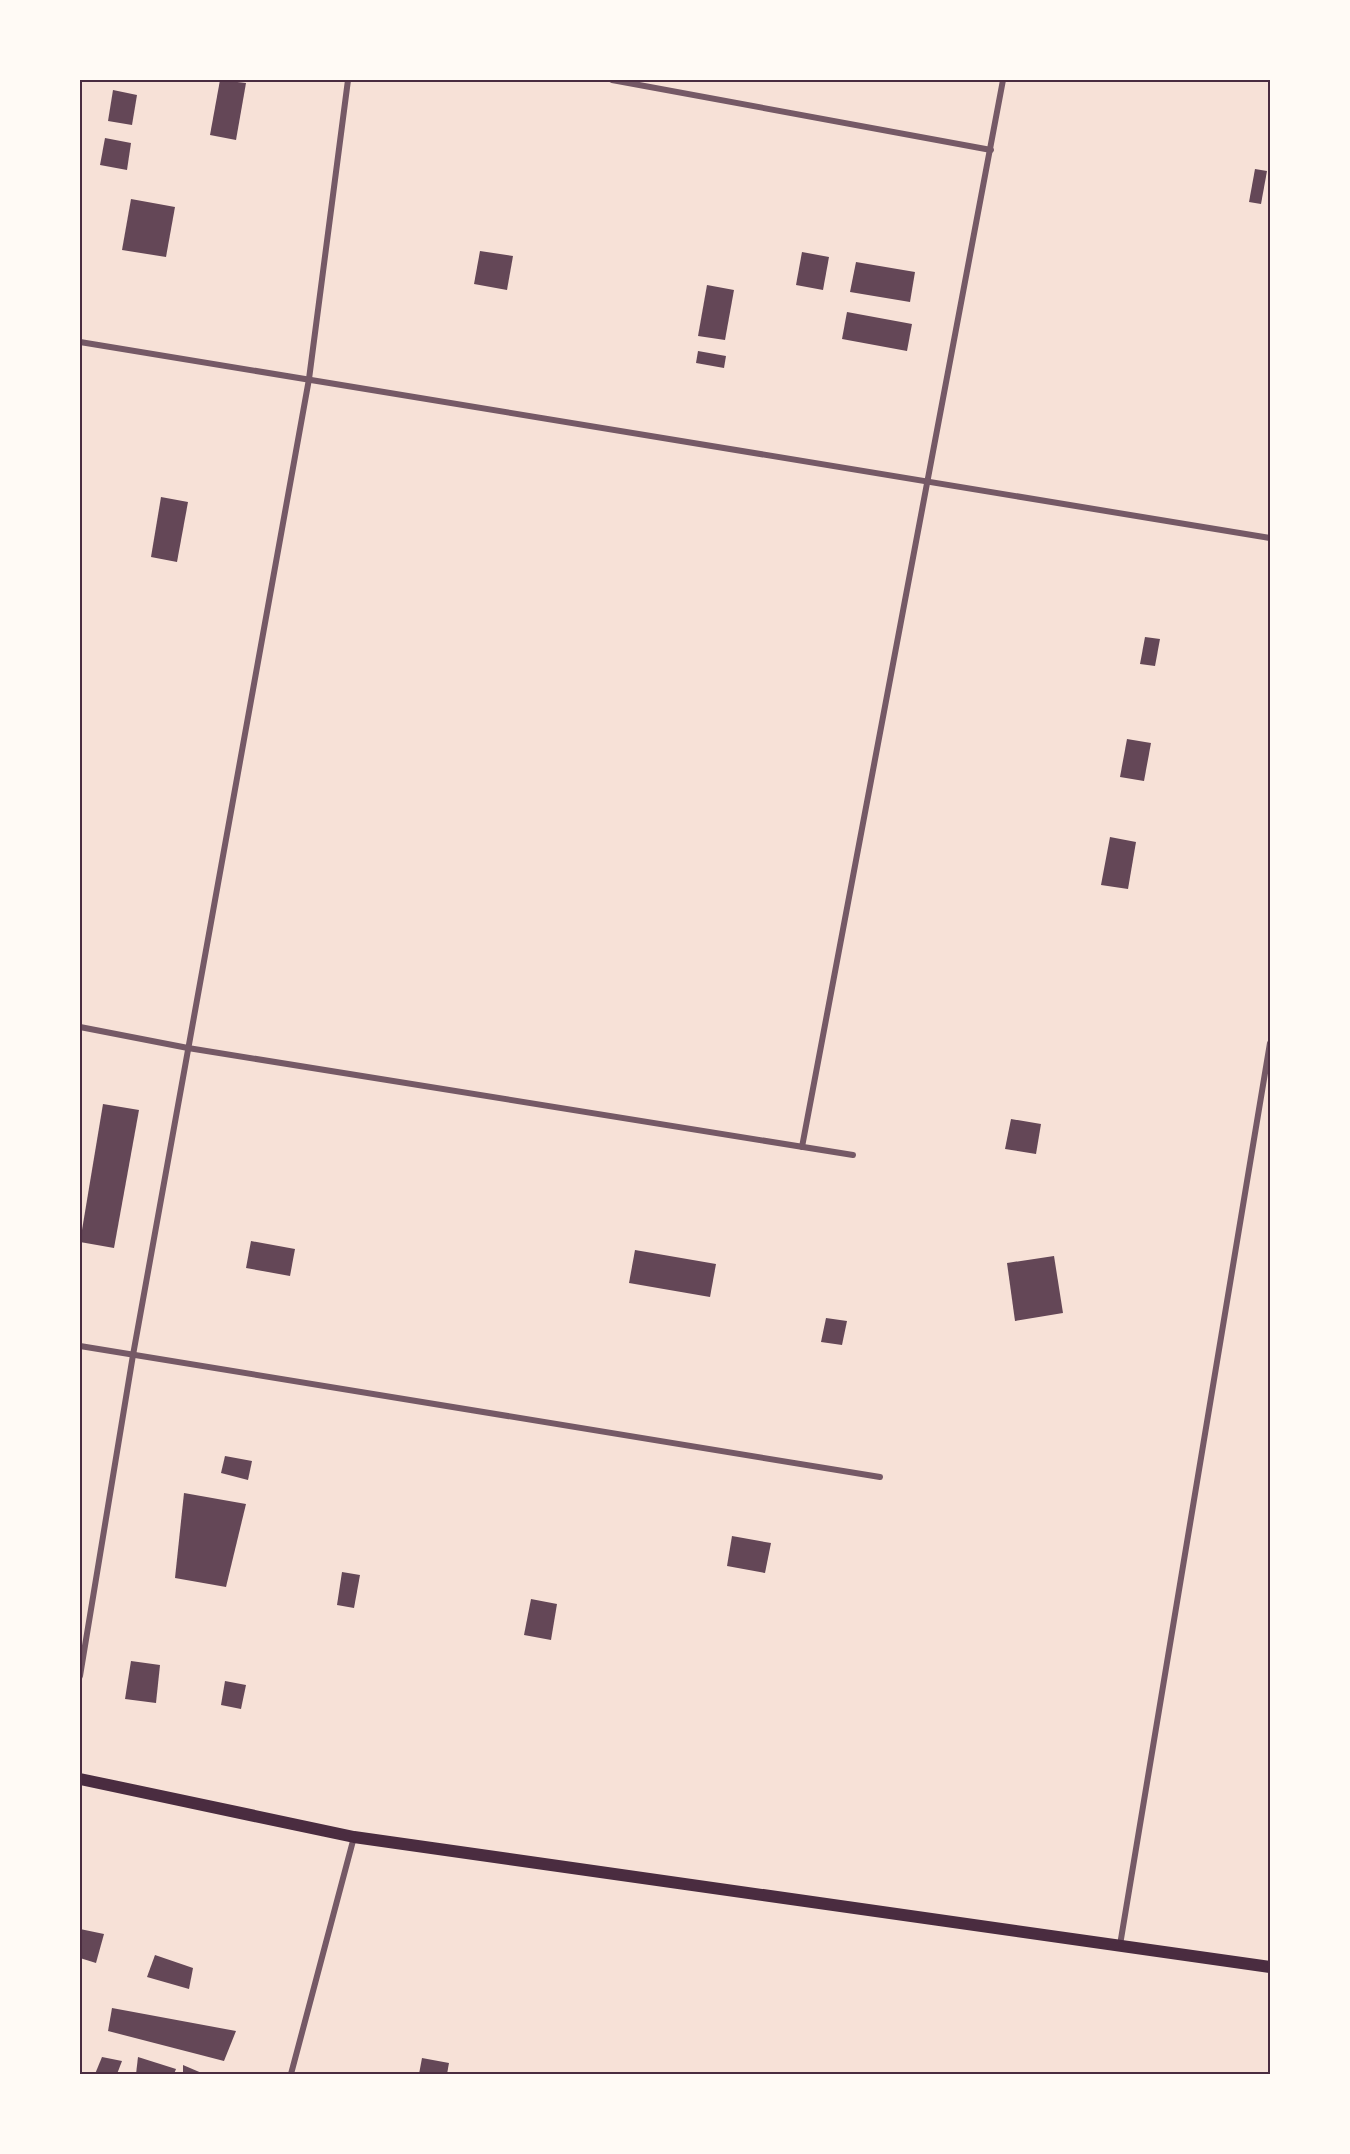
<svg xmlns="http://www.w3.org/2000/svg" width="1350" height="2154" font-family="Commissioner,sans-serif">
  <rect width="100%" height="100%" fill="#f7e1d7"/>
  <g fill="#644757">
    <polygon points="220,80 246,83 236,140 210,135"/>
    <polygon points="113,90 137,95 132,125 108,121"/>
    <polygon points="105,138 131,143 127,170 100,165"/>
    <polygon points="1255,169 1267,171 1261,204 1249,202"/>
    <polygon points="131,199 175,207 166,257 122,250"/>
    <polygon points="480,251 513,256 507,290 474,284"/>
    <polygon points="802,252 829,257 823,290 796,285"/>
    <polygon points="856,262 915,272 910,302 850,292"/>
    <polygon points="707,285 734,290 725,340 698,336"/>
    <polygon points="847,312 912,324 907,351 842,339"/>
    <polygon points="698,351 726,356 724,368 696,363"/>
    <polygon points="161,497 188,502 177,562 151,557"/>
    <polygon points="1145,637 1160,639 1155,666 1140,664"/>
    <polygon points="1127,739 1151,743 1144,781 1120,777"/>
    <polygon points="1110,837 1136,842 1128,889 1101,885"/>
    <polygon points="103,1104 139,1110 114,1248 80,1242"/>
    <polygon points="1011,1119 1041,1124 1036,1154 1005,1149"/>
    <polygon points="251,1241 295,1249 290,1276 246,1268"/>
    <polygon points="635,1250 716,1264 710,1297 629,1283"/>
    <polygon points="1054,1256 1063,1313 1015,1321 1007,1263"/>
    <polygon points="826,1318 847,1321 842,1345 821,1342"/>
    <polygon points="225,1456 252,1461 248,1480 221,1473"/>
    <polygon points="184,1493 246,1504 226,1587 175,1578"/>
    <polygon points="732,1536 771,1543 765,1573 727,1566"/>
    <polygon points="342,1572 360,1575 354,1608 337,1605"/>
    <polygon points="531,1599 557,1604 551,1640 524,1635"/>
    <polygon points="131,1661 160,1665 156,1703 125,1699"/>
    <polygon points="225,1681 246,1685 241,1709 221,1705"/>
    <polygon points="80,1929 104,1934 96,1963 80,1958"/>
    <polygon points="155,1955 193,1968 189,1989 147,1977"/>
    <polygon points="112,2008 236,2031 224,2061 108,2031"/>
    <polygon points="102,2057 122,2061 117,2074 95,2074"/>
    <polygon points="138,2057 176,2069 174,2074 136,2074"/>
    <polygon points="422,2058 449,2063 447,2074 419,2074"/>
    <polygon points="183,2065 204,2074 183,2074"/>
  </g>
  <g fill="none" stroke-linecap="round" stroke-linejoin="round">
    <g stroke="#755966" stroke-width="6">
      <polyline points="612,80 991,150"/>
      <polyline points="80,342 1270,538"/>
      <polyline points="80,1027 188,1048 853,1155"/>
      <polyline points="802,1147 1003,80"/>
      <polyline points="80,1346 880,1477"/>
      <polyline points="80,1676 133,1355 309,379 348,80"/>
      <polyline points="1120,1945 1270,1043"/>
      <polyline points="291,2074 354,1837"/>
    </g>
    <polyline stroke="#4a2c40" stroke-width="12" points="80,1779 354,1837 1270,1967"/>
  </g>
  <rect width="1350" height="2154" fill="none" stroke="#fffaf5" stroke-width="162"/>
  <rect x="81" y="81" width="1188" height="1992" fill="none" stroke="#4a2c40" stroke-width="2"/>
</svg>
